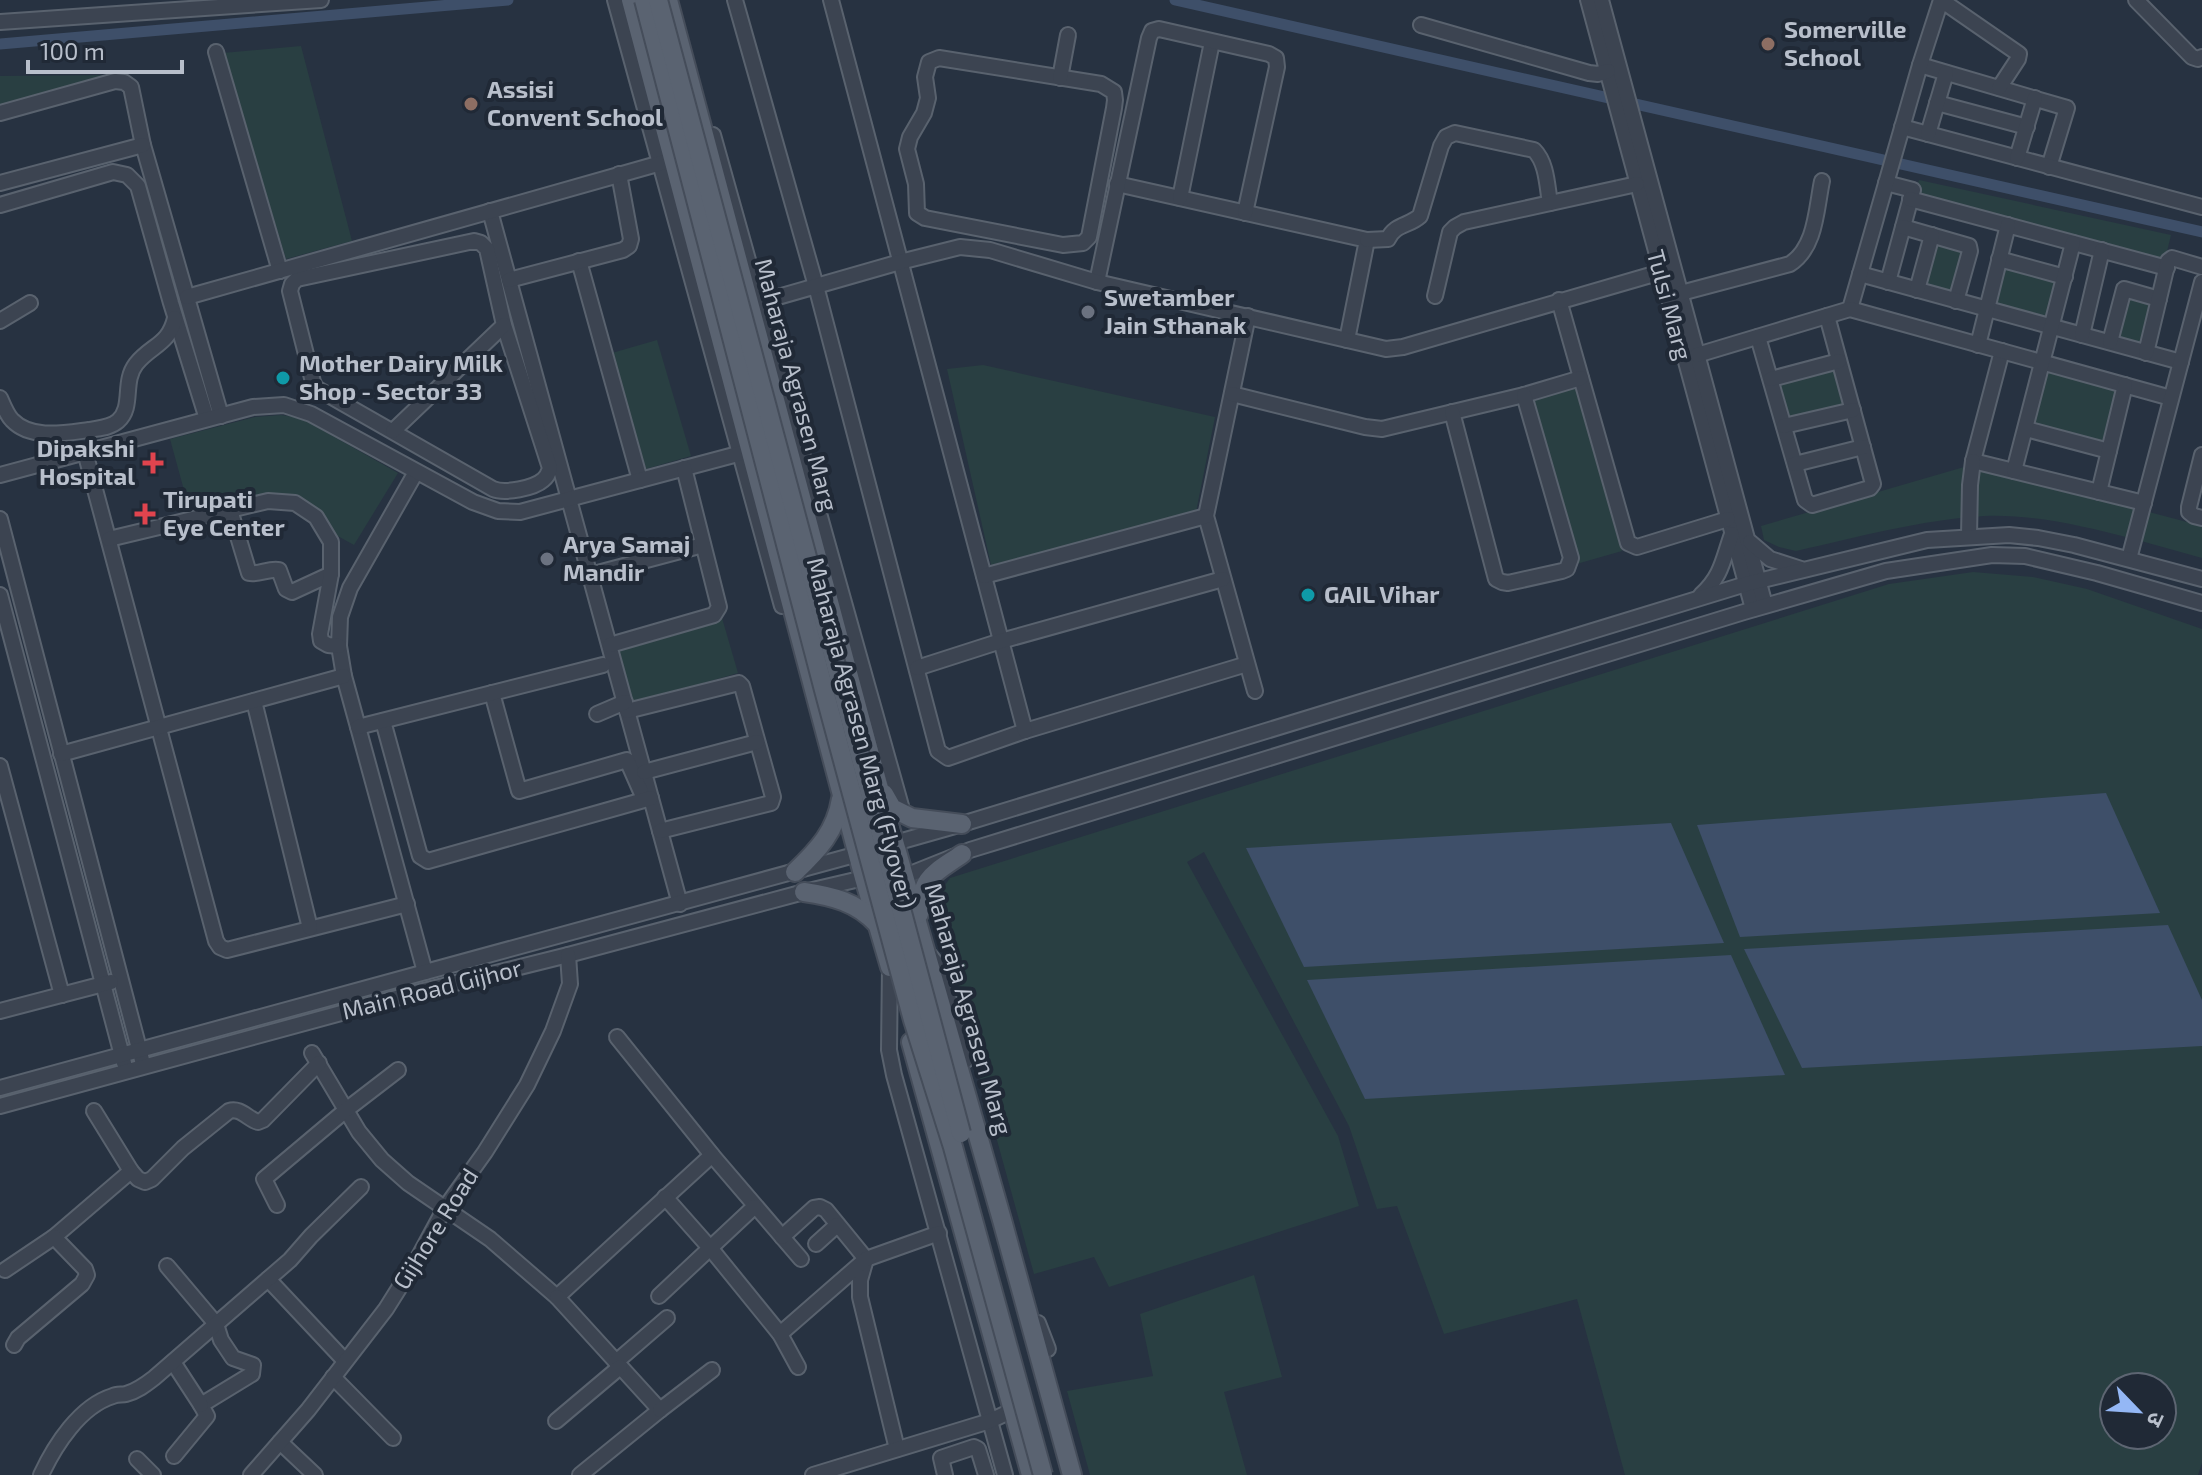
<svg xmlns="http://www.w3.org/2000/svg" width="2202" height="1475" font-family="'Exo 2','Noto Sans Devanagari',sans-serif">
  <rect width="100%" height="100%" fill="#273241"/>
  <g fill="#293f42" fill-rule="evenodd">
    <polygon points="301,46 352,241 286,259 223,53"/>
    <polygon points="118,75 0,108 0,76"/>
    <polygon points="1919,180 2171,235 2164,264 1914,196"/>
    <polygon points="1934,238 1968,247 1954,298 1920,289"/>
    <polygon points="2001,262 2063,278 2051,324 1989,308"/>
    <polygon points="2125,291 2157,300 2144,350 2112,341"/>
    <polygon points="657,340 691,456 646,469 612,353"/>
    <polygon points="983,365 1215,417 1196,512 991,565 947,369"/>
    <polygon points="1837,365 1848,407 1789,422 1778,381"/>
    <polygon points="2046,367 2122,388 2106,447 2030,427"/>
    <polygon points="1577,386 1622,551 1573,565 1528,399"/>
    <polygon points="281,415 301,418 398,473 354,545 287,508 255,500 190,512 170,439 255,417"/>
    <path d="M1971 465 2138 507 2130 538C2083 526 2033 514 1984 516 1920 520 1858 537 1796 551L1779 547 1764 540 1761 526Z"/>
    <polygon points="2149,512 2202,526 2202,558 2141,541"/>
    <path d="M1973 572 2033 577 2087 589 2202 629V1463L2198 1475H1625L1577 1299 1444 1334 1397 1206 1377 1209 1349 1126 1204 852 1187 862 1338 1136 1359 1206 1109 1287 1094 1257 1034 1274 935 916 938 895 950 878 1889 584ZM2114 1387H2162V1435H2114Z"/>
    <polygon points="722,618 738,673 632,704 616,649"/>
    <polygon points="1254,1275 1282,1377 1224,1392 1247,1475 1090,1475 1067,1391 1153,1376 1140,1314"/>
  </g>
  <g fill="#3e4f69">
    <polygon points="2106,793 2160,913 1740,937 1697,825"/>
    <polygon points="1671,823 1724,943 1304,967 1246,848"/>
    <polygon points="2168,925 2202,1000 2202,1046 1802,1068 1744,949"/>
    <polygon points="1731,955 1785,1075 1365,1099 1307,980"/>
  </g>
  <g fill="none" stroke-linecap="round" stroke-linejoin="round">
    <g stroke="#3e4f69" stroke-width="11">
      <polyline points="1175,0 2202,232"/>
      <polyline points="0,44 508,0"/>
    </g>
    <g stroke="#59626e" stroke-width="18">
      <g id="minor">
        <polyline points="615,0 782,606"/>
        <polyline points="735,0 816,286 938,751 948,758 1025,731 1247,664"/>
        <polyline points="831,0 1025,731"/>
        <polyline points="1588,0 1753,609"/>
        <polyline points="1601,0 1765,605"/>
        <polyline points="2136,0 2192,57 2198,59 2202,57"/>
        <polyline points="0,22 321,0"/>
        <polyline points="1421,25 1589,73 1598,74 1608,71"/>
        <polyline points="216,52 280,271"/>
        <polygon points="939,58 1101,84 1114,92 1115,100 1114,108 1089,237 1083,243 1063,245 925,218 917,213 916,184 907,149 910,137 924,113 928,98 925,77 929,62"/>
        <polyline points="1920,65 2067,108 2049,167"/>
        <polyline points="1060,78 1068,35"/>
        <polyline points="1937,103 2027,127"/>
        <polyline points="0,113 115,81 124,82 131,87 143,145 221,416"/>
        <polyline points="1902,127 2202,207"/>
        <polyline points="1928,134 1946,73"/>
        <polyline points="713,135 903,813"/>
        <polyline points="2017,158 2035,98"/>
        <polyline points="0,183 143,145"/>
        <polyline points="1886,183 1913,190 1888,282"/>
        <polyline points="1117,184 1367,240 1347,340"/>
        <polyline points="1180,198 1212,42"/>
        <polyline points="1910,199 2167,268"/>
        <polyline points="0,205 113,172 127,175 138,186 171,303 207,419"/>
        <polyline points="490,211 680,904"/>
        <polyline points="1903,227 1969,246 1970,251 1956,301"/>
        <path d="M1367 240 1388 239C1395 224 1409 226 1420 216L1441 146 1446 137 1455 133 1534 150C1547 163 1547 186 1550 203"/>
        <path d="M474 241 481 243 487 249 504 325 550 468C548 474 548 476 543 480 534 488 505 494 493 489L316 388 313 382 290 291 292 284 297 279Z"/>
        <polyline points="1999,259 2065,277"/>
        <polyline points="579,261 640,480"/>
        <polyline points="1860,274 2181,362"/>
        <polyline points="509,280 623,250 629,246 631,239 619,174"/>
        <polyline points="1097,282 1149,38 1152,31 1159,29 1269,54 1276,58 1277,67 1245,213"/>
        <polyline points="1917,290 1932,235"/>
        <path d="M1681 293 1790 264C1816 247 1816 210 1822 181"/>
        <polyline points="1435,296 1450,232 1455,227 1464,222 1637,184"/>
        <polyline points="187,297 668,161"/>
        <polyline points="1559,300 1628,543 1637,547 1728,519"/>
        <polyline points="750,305 900,262 960,247 990,250 1097,282 1386,349 1403,347 1661,272"/>
        <polyline points="1850,309 1920,65 1941,0 2019,54 2018,59 1999,88"/>
        <polyline points="1248,316 1206,516 1255,691"/>
        <polyline points="0,321 30,303"/>
        <polyline points="2082,335 2102,250"/>
        <polyline points="1758,337 1805,500 1812,505 1870,488 1873,484 1827,316"/>
        <polyline points="2110,342 2124,289 2159,299"/>
        <polyline points="1978,345 2008,225"/>
        <polyline points="2002,351 1973,461 2144,503"/>
        <polyline points="2146,353 2168,261 2172,258 2202,267"/>
        <polyline points="1697,355 1850,309 2171,398"/>
        <polyline points="1771,379 1839,361"/>
        <polyline points="1232,394 1365,427 1382,429 1524,395 1581,378"/>
        <path d="M0 398C3 405 7 415 12 420 31 440 65 433 89 430 99 428 110 428 118 421 134 407 122 382 136 364 151 345 169 345 175 318"/>
        <polyline points="1452,412 1496,579 1502,582 1508,583 1562,571 1567,569 1571,558 1524,395"/>
        <polyline points="1784,426 1853,410"/>
        <polyline points="2026,429 2109,451"/>
        <polyline points="393,431 504,325"/>
        <polyline points="85,452 216,941 220,947 227,950 407,904"/>
        <polyline points="2202,455 2189,507 2189,512 2194,516 2202,518"/>
        <polyline points="1795,464 1863,447"/>
        <polyline points="2014,471 2073,243"/>
        <polyline points="416,472 350,588 340,617 339,646 344,676 358,727 425,972"/>
        <polyline points="0,475 253,407 284,405 311,414 473,502 498,511 520,512 749,451"/>
        <polyline points="2099,492 2125,385"/>
        <path d="M230 510 249 573C259 575 269 568 279 570L286 589 292 592 331 574"/>
        <polyline points="0,519 142,1060"/>
        <polyline points="1969,536 1970,485 1973,461"/>
        <polyline points="109,539 268,501 295,503 316,517 331,542 331,574 320,634 321,641 328,645 339,646"/>
        <polyline points="1750,542 1770,559 1801,569"/>
        <polyline points="2129,559 2202,282"/>
        <polyline points="590,575 703,545"/>
        <polyline points="984,576 1206,516"/>
        <polyline points="0,595 124,1063"/>
        <path d="M1701 595C1722 576 1723 559 1732 534"/>
        <polyline points="610,645 714,615 719,607 684,468"/>
        <polyline points="917,668 1001,641 1223,579"/>
        <polyline points="492,693 519,791 627,760 642,794"/>
        <polyline points="254,701 310,928"/>
        <polyline points="627,711 739,683 742,686 773,797 771,803 660,831"/>
        <polyline points="597,714 625,702"/>
        <polyline points="383,721 420,856 428,861 651,798"/>
        <polyline points="358,727 603,665"/>
        <polyline points="61,754 344,676"/>
        <polyline points="0,766 62,995"/>
        <polyline points="644,772 757,742"/>
        <polyline points="895,843 962,824 1746,584 1927,540 2009,535 2038,538 2074,545 2202,579"/>
        <polyline points="905,876 970,850 1744,612 1886,571 1992,555 2025,556 2097,573 2202,603"/>
        <polyline points="928,953 940,968 966,1060"/>
        <polyline points="890,966 889,1050 894,1075 1005,1475"/>
        <polyline points="0,1011 111,982"/>
        <polyline points="617,1037 712,1155"/>
        <polyline points="312,1053 359,1132 382,1160 408,1183 490,1239 557,1297 712,1155 801,1259"/>
        <polyline points="0,1088 858,854"/>
        <polyline points="0,1106 411,994 568,955 804,892 864,878"/>
        <polyline points="94,1111 131,1171"/>
        <polyline points="665,1197 711,1249 780,1334 798,1367"/>
        <polyline points="277,1205 264,1179 346,1110 398,1070"/>
        <polyline points="782,1237 814,1208 820,1207 826,1210 866,1259 860,1280 860,1297 897,1449"/>
        <polyline points="816,1244 837,1225"/>
        <polyline points="167,1266 216,1324 221,1340 233,1358 253,1365 252,1374 201,1405 207,1416 174,1456"/>
        <path d="M5 1270 54 1237 131 1171 138 1179 145 1182 152 1179 183 1148 229 1111C240 1107 248 1119 258 1122L263 1120 319 1063"/>
        <polyline points="268,1279 345,1361"/>
        <polyline points="659,1296 754,1207"/>
        <polyline points="557,1297 660,1410 580,1475"/>
        <polyline points="1038,1323 1048,1349"/>
        <polyline points="780,1334 866,1259 939,1233"/>
        <polyline points="14,1345 18,1338 82,1284 87,1275 85,1269 54,1237"/>
        <polyline points="173,1362 201,1405"/>
        <polyline points="616,1362 667,1318"/>
        <polyline points="333,1377 393,1438"/>
        <polyline points="660,1410 712,1370"/>
        <polyline points="556,1421 620,1367"/>
        <polyline points="280,1442 315,1475"/>
        <polyline points="137,1459 153,1475"/>
        <path d="M41 1475C55 1445 80 1406 113 1396 117 1394 122 1395 126 1394 137 1391 145 1385 154 1378L290 1260 311 1236 361 1187"/>
        <polyline points="251,1475 308,1410 386,1309 418,1258 445,1208 485,1152 527,1085 553,1031 570,984 568,955"/>
        <polyline points="813,1475 990,1421 1013,1410"/>
        <polyline points="945,1475 941,1458 974,1447 978,1449 986,1475"/>
      </g>
    </g>
    <g stroke="#454d5a" stroke-width="22">
      <g id="major">
        <polyline points="631,0 864,878 890,967"/>
        <polyline points="668,0 878,785 1002,1220 1072,1475"/>
        <polyline points="884,794 892,808 912,818 962,824"/>
        <path d="M795 872C818 850 836 831 841 799"/>
        <path d="M804 892C832 896 857 902 877 924"/>
        <path d="M919 914C923 875 932 875 962 854"/>
        <polyline points="911,1042 1031,1475"/>
      </g>
    </g>
    <use href="#minor" stroke="#3c4451" stroke-width="14"/>
    <use href="#major" stroke="#5a6371" stroke-width="18"/>
    <g stroke="#454d5a" stroke-width="22" stroke-linecap="butt">
      <g id="major-bridge">
        <polyline points="644,0 824,690 913,1020 953,1147 1043,1475"/>
        <polyline points="658,0 961,1133"/>
      </g>
    </g>
    <use href="#major-bridge" stroke="#5a6371" stroke-width="18"/>
  </g>
  <g fill="#8d6e63" stroke="#202936" stroke-width="3">
    <circle cx="1768" cy="44" r="8"/>
    <circle cx="471" cy="104" r="8"/>
  </g>
  <g fill="#6b7280" stroke="#202936" stroke-width="3">
    <circle cx="1088" cy="312" r="8"/>
    <circle cx="547" cy="559" r="8"/>
  </g>
  <g fill="#0f9aa8" stroke="#202936" stroke-width="3">
    <circle cx="283" cy="378" r="8"/>
    <circle cx="1308" cy="595" r="8"/>
  </g>
  <g fill="#e0444e" stroke="#202936" stroke-width="3">
    <path d="M149 451h8v8h8v8h-8v8h-8v-8h-8v-8h8z"/>
    <path d="M141 502h8v8h8v8h-8v8h-8v-8h-8v-8h8z"/>
  </g>
  <g text-anchor="middle" stroke-width="8" stroke-linejoin="round" paint-order="stroke">
    <g font-size="24" font-weight="bold" fill="#b8bfcb" stroke="#202936" text-anchor="start">
      <text x="1784" y="38">Somerville<tspan x="1784" dy="28">School</tspan></text>
      <text x="487" y="98">Assisi<tspan x="487" dy="28">Convent School</tspan></text>
      <text x="1104" y="306">Swetamber<tspan x="1104" dy="28">Jain Sthanak</tspan></text>
      <text x="299" y="372">Mother Dairy Milk<tspan x="299" dy="28">Shop - Sector 33</tspan></text>
      <text x="135" y="457" text-anchor="end">Dipakshi<tspan x="135" dy="28">Hospital</tspan></text>
      <text x="163" y="508">Tirupati<tspan x="163" dy="28">Eye Center</tspan></text>
      <text x="563" y="553">Arya Samaj<tspan x="563" dy="28">Mandir</tspan></text>
      <text x="1324" y="603">GAIL Vihar</text>
    </g>
    <g font-size="24" fill="#b8bfcb" stroke="#202936">
      <text transform="translate(1669 305) rotate(75)" y="8">Tulsi Marg</text>
      <text transform="translate(796 385) rotate(75)" y="8">Maharaja Agrasen Marg</text>
      <text transform="translate(861 733) rotate(75)" y="8">Maharaja Agrasen Marg (Flyover)</text>
      <text transform="translate(432 990) rotate(-14)" y="8">Main Road Gijhor</text>
      <text transform="translate(968 1009) rotate(74)" y="8">Maharaja Agrasen Marg</text>
      <text transform="translate(436 1229) rotate(-58)" y="8">Gijhore Road</text>
    </g>
  </g>
  <g transform="translate(2138 1411) rotate(115)"><circle r="38" fill="#202936" stroke="#5d6572" stroke-width="2"/>
  <path d="M0-6L14 30L0 20L-14 30Z" fill="#94b7f5"/>
  <text y="-12" font-size="22" font-weight="bold" text-anchor="middle" fill="#b8bfcb">उ</text>
  </g>
  <path d="M28 60v12h154v-12" fill="none" stroke="#b8bfcb" stroke-width="4"/>
  <text x="40" y="60" font-size="24" fill="#b8bfcb" stroke="#202936" stroke-width="6" paint-order="stroke">100 m</text>
</svg>
